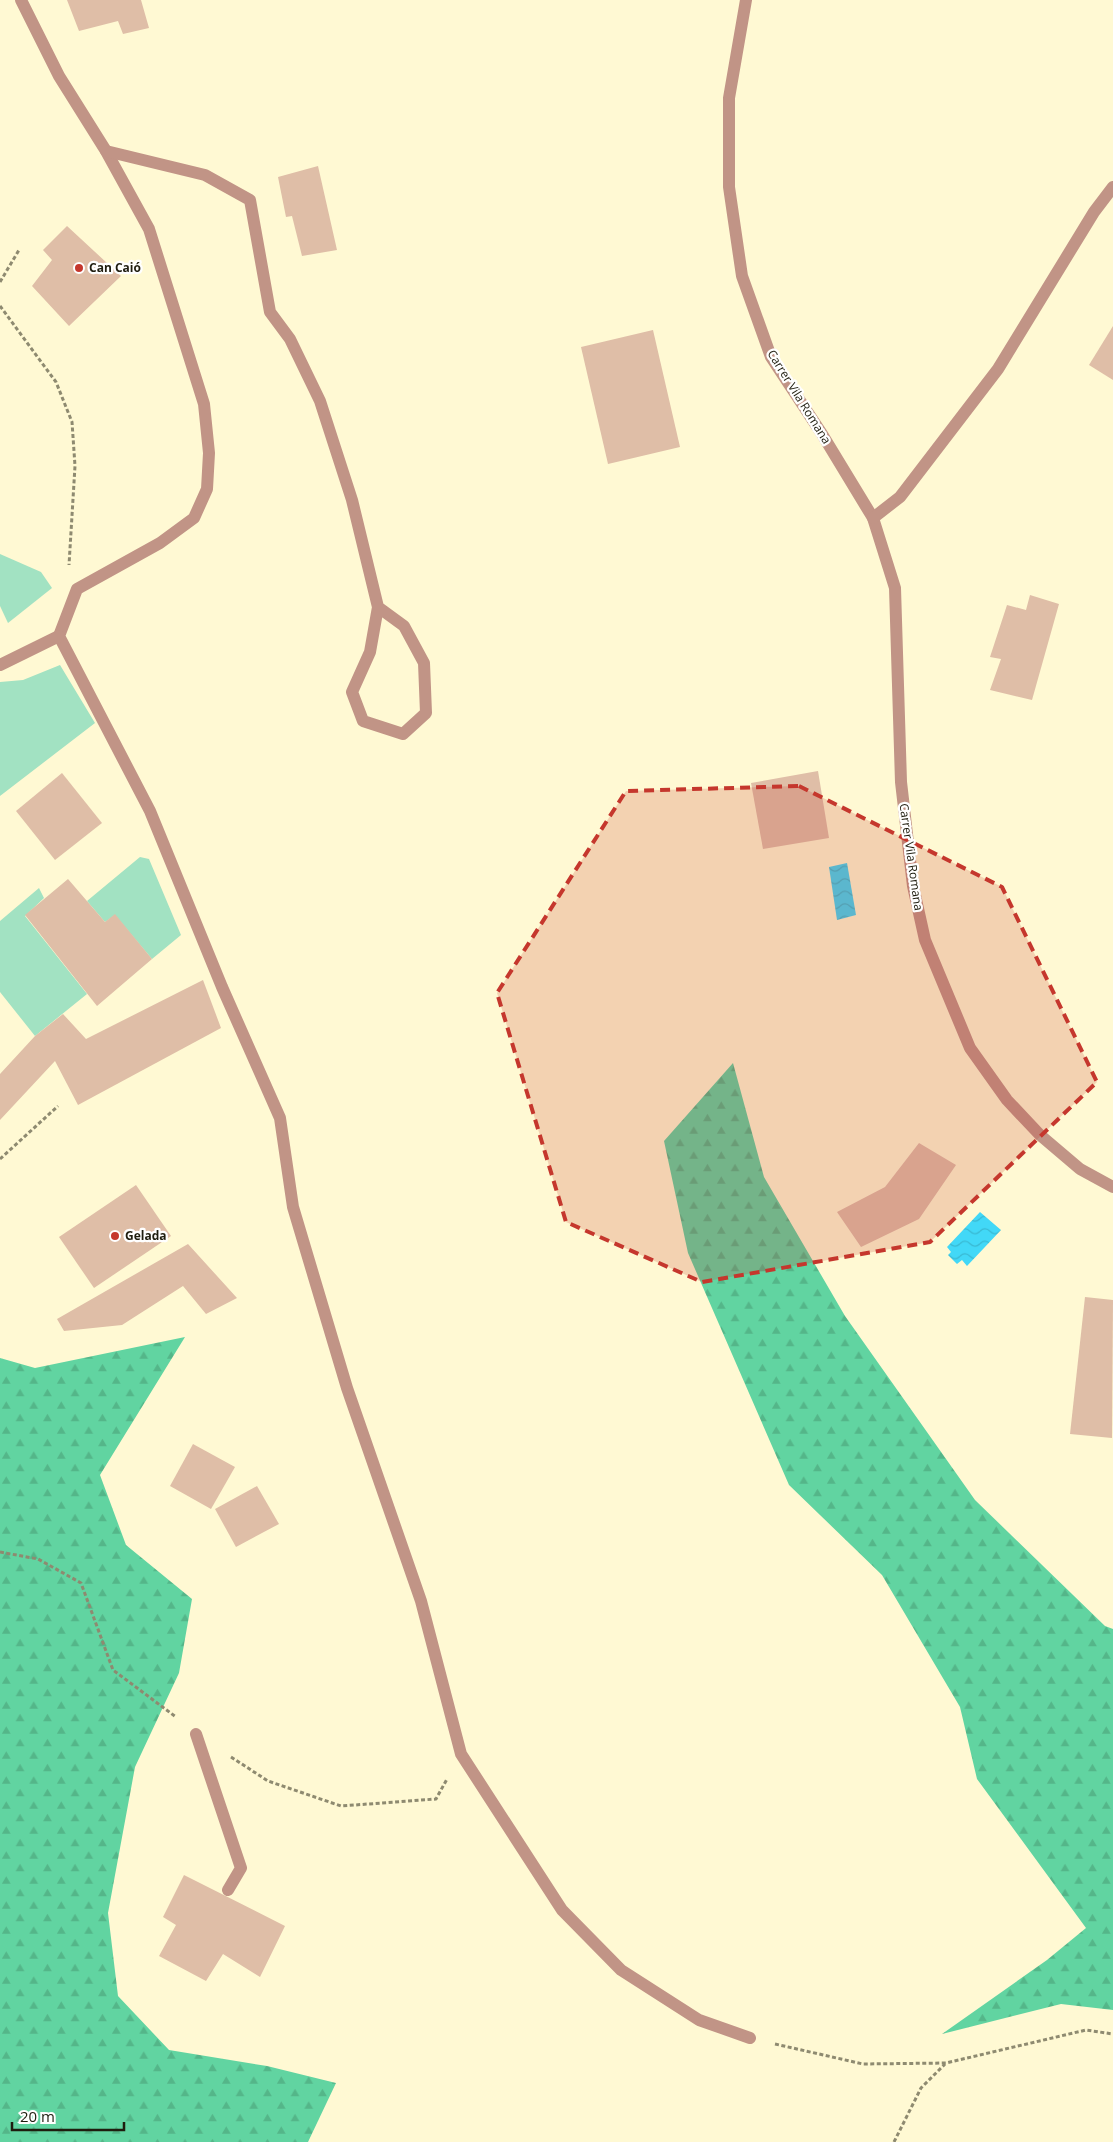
<svg xmlns="http://www.w3.org/2000/svg" width="1113" height="2142" font-family="'Open Sans',sans-serif">
  <defs>
    <pattern id="forest-firs" width="22" height="20" patternUnits="userSpaceOnUse" patternTransform="scale(1.25)"><rect width="22" height="20" fill="#61d4a1"/><path d="M5 1l3.5 6h-7zM16 11l3.5 6h-7z" fill="#54b689"/></pattern>
    <pattern id="water-waves" width="16" height="10" patternUnits="userSpaceOnUse" patternTransform="scale(1.25)"><rect width="16" height="10" fill="#42d8f7"/><path d="M0 5q4-4 8 0t8 0" fill="none" stroke="#39b9d3"/></pattern>
  </defs>
  <rect width="100%" height="100%" fill="#fff9d3"/>
  <g fill="#a2e2c2">
    <polygon points="0,554 41,572 52,588 8,623 0,606"/>
    <polygon points="60,665 95,723 0,796 0,682 23,680"/>
    <polygon points="140,857 149,859 181,935 152,959 115,915 105,922 87,901"/>
    <polygon points="39,888 44,898 25,916 87,994 35,1036 0,992 0,921"/>
  </g>
  <g fill="url(#forest-firs)">
    <polygon points="733,1063 764,1177 845,1316 975,1500 1105,1626 1113,1629 1113,2010 1061,2004 942,2034 1047,1960 1086,1928 977,1779 960,1707 882,1575 789,1485 688,1253 664,1141"/>
    <polygon points="185,1337 100,1475 126,1545 192,1599 179,1673 135,1767 108,1913 118,1996 169,2050 267,2066 336,2083 308,2142 0,2142 0,1358 35,1368"/>
  </g>
  <g fill="url(#water-waves)">
    <polygon points="847,863 856,915 837,920 829,867"/>
    <polygon points="980,1212 1001,1230 967,1266 962,1260 957,1264 948,1255 951,1252 947,1247"/>
  </g>
  <g fill="#dfbea7">
    <polygon points="67,0 141,0 149,28 123,34 118,21 79,31"/>
    <polygon points="318,166 337,250 302,256 292,216 286,217 278,177"/>
    <polygon points="67,226 121,276 69,326 32,286 52,260 43,250"/>
    <polygon points="1113,326 1113,380 1089,365"/>
    <polygon points="653,330 680,447 608,464 581,347"/>
    <polygon points="1030,595 1059,604 1032,700 990,690 1001,659 990,657 1007,605 1026,610"/>
    <polygon points="818,771 829,838 763,849 751,783"/>
    <polygon points="62,773 102,823 55,860 16,811"/>
    <polygon points="68,879 105,922 115,914 152,959 97,1006 25,915"/>
    <polygon points="203,980 221,1028 78,1105 55,1061 0,1120 0,1074 35,1036 63,1014 86,1039"/>
    <polygon points="919,1143 956,1165 919,1219 861,1247 837,1212 885,1187"/>
    <polygon points="136,1185 171,1236 94,1288 59,1237"/>
    <polygon points="188,1244 237,1298 206,1314 183,1286 122,1325 64,1331 57,1319"/>
    <polygon points="1085,1297 1113,1300 1112,1438 1070,1434"/>
    <polygon points="193,1444 235,1467 211,1509 170,1486"/>
    <polygon points="257,1486 279,1524 236,1547 215,1509"/>
    <polygon points="184,1875 285,1926 260,1977 223,1954 206,1981 159,1956 176,1925 163,1917"/>
  </g>
  <g fill="none" stroke-linecap="round" stroke-linejoin="round">
    <g stroke="#8e8a70" stroke-width="3" stroke-dasharray="4 2.5" stroke-linecap="butt">
      <polyline points="0,282 19,250"/>
      <polyline points="0,306 56,382 72,422 75,466 69,565"/>
      <polyline points="0,1159 58,1106"/>
      <polyline points="0,1552 38,1559 81,1583 113,1670 176,1717"/>
      <polyline points="231,1757 268,1781 341,1806 436,1799 447,1779"/>
      <polyline points="775,2044 863,2064 946,2063 1086,2030 1113,2034"/>
      <polyline points="894,2142 921,2088 945,2064"/>
    </g>
    <g stroke="#c19486" stroke-width="12">
      <polyline points="21,0 59,76 106,151 149,229 204,404 209,453 207,489 194,518 160,543 77,589 59,636 150,811 222,987 280,1118 293,1207 347,1388 421,1601 461,1754 562,1910 621,1970 699,2020 750,2038"/>
      <polyline points="746,0 729,98 729,187 742,276 771,357 822,434 873,518 895,588 901,782 913,886 925,940 970,1048 1007,1100 1040,1135 1080,1169 1113,1187"/>
      <polyline points="106,151 205,175 250,200 270,312 290,339 320,401 352,500 378,607 370,652 352,692 363,721 403,734 426,713 424,663 404,626 378,607"/>
      <polyline points="873,518 900,497 998,369 1094,212 1113,187"/>
      <polyline points="0,665 59,636"/>
      <polyline points="196,1734 241,1868 228,1890"/>
    </g>
  </g>
  <path fill="#c5372d" fill-opacity="0.2" stroke="#c5372d" stroke-width="4" stroke-dasharray="10 6" stroke-linejoin="round" d="M799 786 1002 887 1097 1082 930 1242 702 1282 566 1222 497 993 626 791Z"/>
  <g fill="#c5372d" stroke="#fff" stroke-width="2">
    <circle cx="79" cy="268" r="5"/>
    <circle cx="115" cy="1236" r="5"/>
  </g>
  <g text-anchor="middle" stroke-width="4.5" stroke-linejoin="round" paint-order="stroke">
    <g font-size="12" font-weight="bold" fill="#1f1d0f" stroke="#fff" text-anchor="start">
      <text x="89" y="272">Can Caió</text>
      <text x="125" y="1240">Gelada</text>
    </g>
    <g font-size="12" fill="#1f1d0f" stroke="#fff">
      <text transform="translate(799 397) rotate(58)" y="4">Carrer Vila Romana</text>
      <text transform="translate(911 857) rotate(82)" y="4">Carrer Vila Romana</text>
    </g>
  </g>
  <path d="M12 2122v8h112v-8" fill="none" stroke="#1f1d0f" stroke-width="2.5"/>
  <text x="20" y="2122" font-size="15" fill="#1f1d0f" stroke="#ffffff" stroke-width="4" paint-order="stroke">20 m</text>
</svg>
